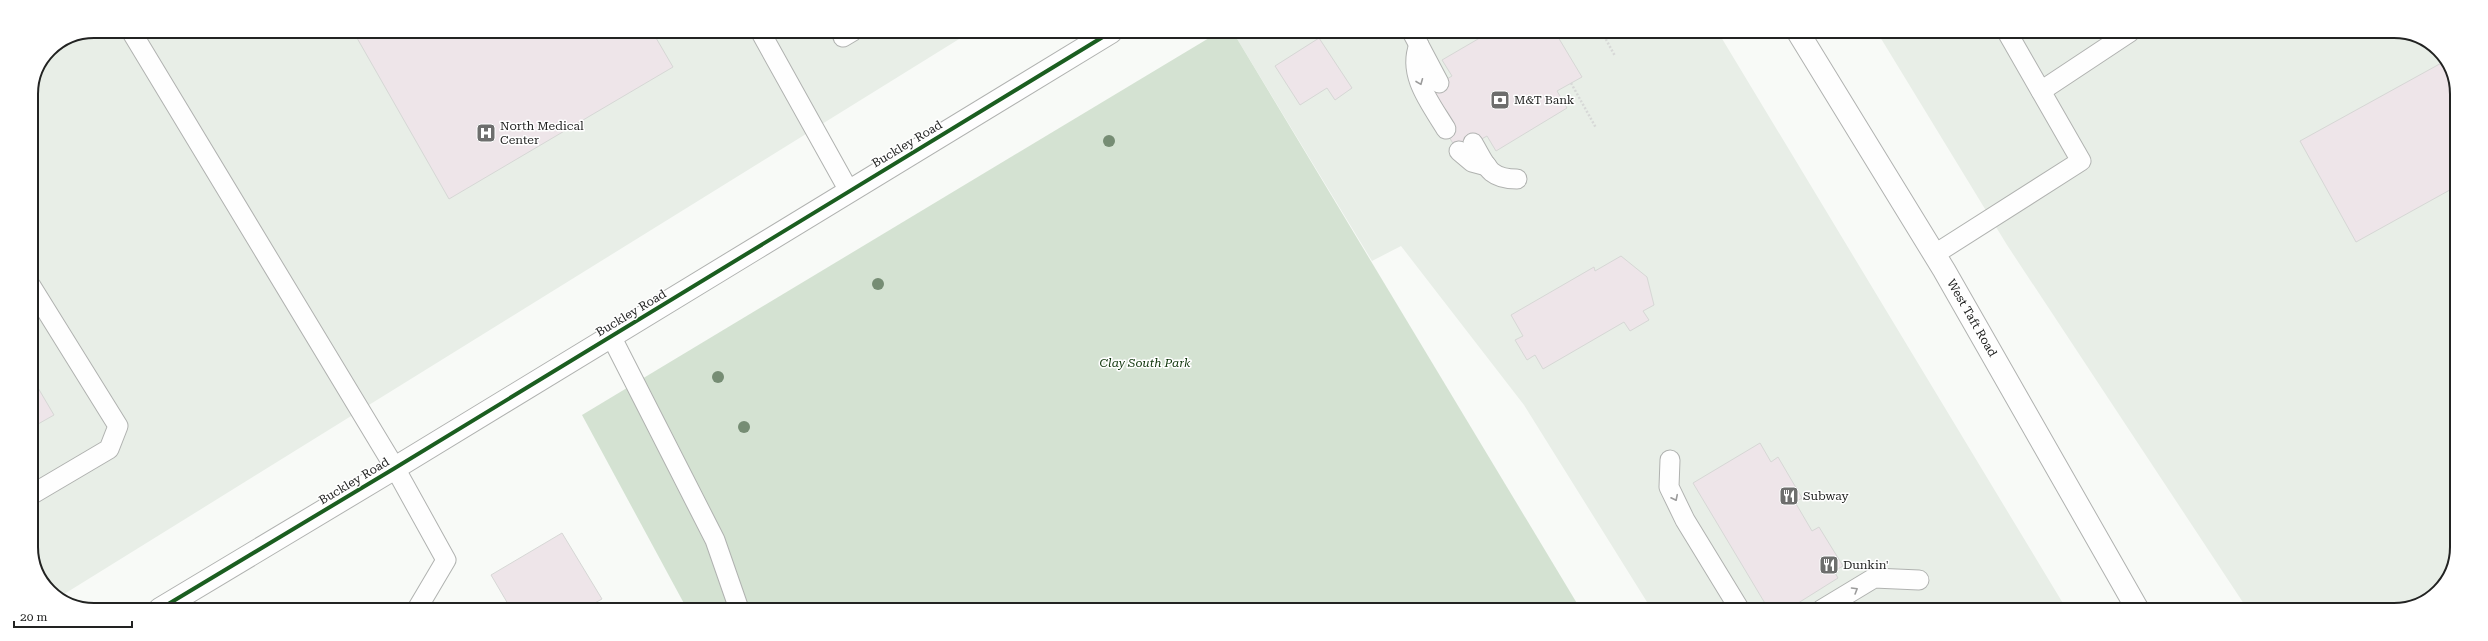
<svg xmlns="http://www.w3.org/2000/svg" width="2488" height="641" font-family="'Roboto Serif',serif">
  <rect width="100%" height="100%" fill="#f8faf7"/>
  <g fill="#e8eee7">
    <polygon points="95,31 972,31 61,596 47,589 32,555 31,94 50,49"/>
    <polygon points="1233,32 1718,32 2067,610 1652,610 1524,405 1401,246 1372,261"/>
    <polygon points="1877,32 2406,32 2441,53 2457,90 2456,559 2435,594 2394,610 2248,610 2007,245"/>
  </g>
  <polygon fill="#d4e2d2" points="1219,32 1233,32 1581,610 687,609 582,415"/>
  <g fill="#eee5e9" stroke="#d6d7d5">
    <polygon points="353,31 652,31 673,67 449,199"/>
    <polygon points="1490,32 1524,32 1525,34 1529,32 1555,32 1582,77 1557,91 1567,108 1496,151 1487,136 1458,152 1445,130 1432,88 1452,76 1442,60"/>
    <polygon points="1319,38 1352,88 1335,100 1327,88 1300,105 1275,66"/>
    <polygon points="2445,61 2457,90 2457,186 2356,242 2300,141"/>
    <polygon points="1621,256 1647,277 1654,305 1643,311 1649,320 1630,331 1624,322 1543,369 1535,355 1527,360 1515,340 1523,336 1511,315 1594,267 1595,271"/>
    <polygon points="31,376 54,415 31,428"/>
    <polygon points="1760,443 1771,462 1778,457 1802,498 1795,502 1812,531 1819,527 1843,566 1834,571 1838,578 1787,610 1769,610 1693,483"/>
    <polygon points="562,533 602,599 593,604 596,609 511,609 491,575"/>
  </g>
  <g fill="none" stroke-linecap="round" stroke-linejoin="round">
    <g stroke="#b0b2b0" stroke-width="21">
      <g id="lane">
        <polyline points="131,31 395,468 446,560 417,609"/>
        <polyline points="760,31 849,191"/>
        <polyline points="1412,32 1439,83"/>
        <polyline points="843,37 853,31"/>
        <path d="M1419 45C1407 75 1431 104 1446 129"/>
        <polyline points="2041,91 2130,32"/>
        <path d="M1473 143C1486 165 1488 179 1517 179"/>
        <polyline points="1459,151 1472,162 1487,166"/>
        <polyline points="1935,254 2081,161 2007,32"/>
        <polyline points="31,286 118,426 109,449 31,495"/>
        <polyline points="611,336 715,540 739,609"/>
        <polyline points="1670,460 1669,487 1685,520 1740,610"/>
        <polyline points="1821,610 1874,578 1919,580"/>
      </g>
    </g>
    <g stroke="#b0b2b0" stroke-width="24">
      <g id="secondary">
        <polyline points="1798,32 1944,270 2138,610"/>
        <polyline points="160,609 395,468 1111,32"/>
      </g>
    </g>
    <g stroke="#d7d8d7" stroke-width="2.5" stroke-dasharray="2 2" stroke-linecap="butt">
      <polyline points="1602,32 1615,56"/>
      <polyline points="1556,34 1559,32"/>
      <polyline points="1571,83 1596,128"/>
    </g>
    <use href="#lane" stroke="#fefefe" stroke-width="19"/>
    <use href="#secondary" stroke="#fefefe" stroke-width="22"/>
    <g stroke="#fff" stroke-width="6">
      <polyline id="cycleway" points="160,609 395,468 1111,32"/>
    </g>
    <use href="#cycleway" stroke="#1b5e20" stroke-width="4"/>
  </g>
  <g fill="#768d74">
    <circle cx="1109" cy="141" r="6"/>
    <circle cx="878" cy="284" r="6"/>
    <circle cx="718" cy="377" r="6"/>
    <circle cx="744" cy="427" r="6"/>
  </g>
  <defs><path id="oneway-chevron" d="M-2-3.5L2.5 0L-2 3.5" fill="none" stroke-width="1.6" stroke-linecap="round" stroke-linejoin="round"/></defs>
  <g stroke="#9b9b9b">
    <use href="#oneway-chevron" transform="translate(1420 82) rotate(68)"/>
    <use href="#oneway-chevron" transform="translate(1675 498) rotate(64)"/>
    <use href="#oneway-chevron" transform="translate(1855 590) rotate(-31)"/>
  </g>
  <defs>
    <g id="bank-square" transform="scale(1)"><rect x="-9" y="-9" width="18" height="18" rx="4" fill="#6d6e6d" stroke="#fff"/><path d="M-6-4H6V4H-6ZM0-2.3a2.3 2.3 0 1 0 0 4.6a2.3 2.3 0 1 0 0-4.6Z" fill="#fff"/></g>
    <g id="hospital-square" transform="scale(1)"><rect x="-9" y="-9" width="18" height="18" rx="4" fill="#6d6e6d" stroke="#fff"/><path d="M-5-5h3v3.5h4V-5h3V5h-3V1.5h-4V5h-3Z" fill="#fff"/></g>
    <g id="restaurant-square" transform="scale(1)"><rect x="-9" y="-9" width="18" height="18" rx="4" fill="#6d6e6d" stroke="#fff"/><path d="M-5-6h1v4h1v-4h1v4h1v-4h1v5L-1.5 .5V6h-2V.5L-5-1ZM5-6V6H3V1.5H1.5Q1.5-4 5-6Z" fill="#fff"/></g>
  </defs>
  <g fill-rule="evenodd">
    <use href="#bank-square" x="1500" y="100"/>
    <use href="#hospital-square" x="486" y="133"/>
    <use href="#restaurant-square" x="1789" y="496"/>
    <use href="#restaurant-square" x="1829" y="565"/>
  </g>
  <g text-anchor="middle" stroke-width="3" stroke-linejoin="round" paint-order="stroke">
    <g font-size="12" fill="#222322" stroke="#fff" text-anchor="start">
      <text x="1514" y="104">M&amp;T Bank</text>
      <text x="500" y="130">North Medical<tspan x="500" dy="14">Center</tspan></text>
      <text x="1803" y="500">Subway</text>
      <text x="1843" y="569">Dunkin'</text>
    </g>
    <g font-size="12" fill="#222322" stroke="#fff">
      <text transform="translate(907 144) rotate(-31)" y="4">Buckley Road</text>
      <text transform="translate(631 313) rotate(-31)" y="4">Buckley Road</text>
      <text transform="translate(1972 318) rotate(60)" y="4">West Taft Road</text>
      <text transform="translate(354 481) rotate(-31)" y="4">Buckley Road</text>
    </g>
    <g font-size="12" font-style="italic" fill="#0c3308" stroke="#fff">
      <text x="1145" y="367">Clay South Park</text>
    </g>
  </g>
  <path d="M0 0H2488V641H0ZM94 38H2394A56 56 0 0 1 2450 94V547A56 56 0 0 1 2394 603H94A56 56 0 0 1 38 547V94A56 56 0 0 1 94 38Z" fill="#fff" fill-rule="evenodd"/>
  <path fill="none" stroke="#222322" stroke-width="2" d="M94 38H2394A56 56 0 0 1 2450 94V547A56 56 0 0 1 2394 603H94A56 56 0 0 1 38 547V94A56 56 0 0 1 94 38Z"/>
  <path d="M14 621v6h118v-6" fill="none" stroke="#222322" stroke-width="2"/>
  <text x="20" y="621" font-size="12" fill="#222322" stroke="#ffffff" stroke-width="3" paint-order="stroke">20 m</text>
</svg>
